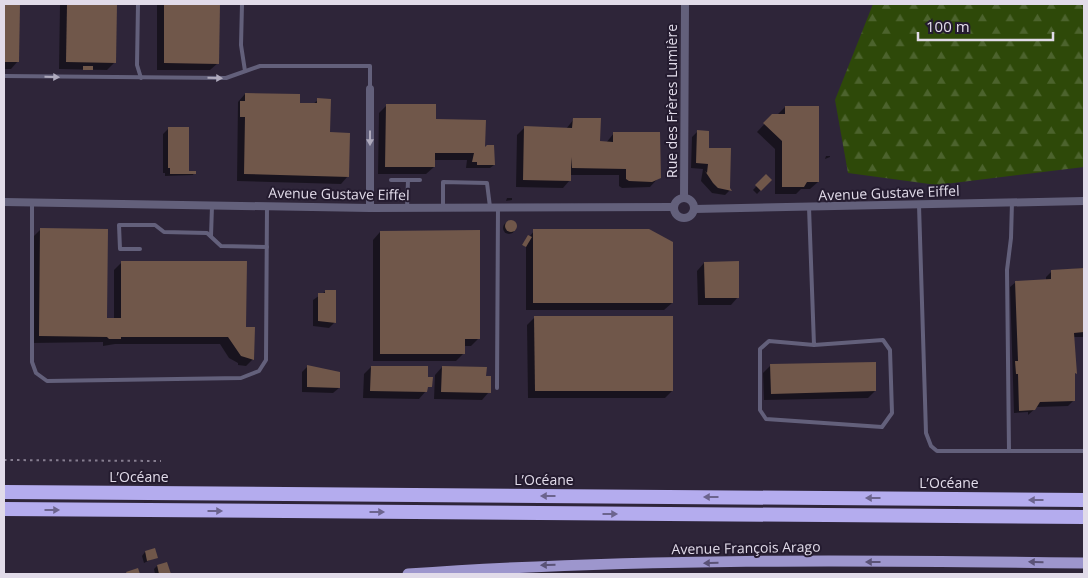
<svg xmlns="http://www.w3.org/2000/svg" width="1088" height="578" font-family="'Open Sans',sans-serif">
  <defs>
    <pattern id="forest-firs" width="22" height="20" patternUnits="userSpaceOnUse" patternTransform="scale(1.25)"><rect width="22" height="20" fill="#2e4909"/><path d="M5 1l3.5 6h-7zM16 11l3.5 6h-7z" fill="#4c632d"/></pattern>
  </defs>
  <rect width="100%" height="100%" fill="#2e2539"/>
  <polygon fill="url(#forest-firs)" points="873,4 1084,4 1084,167 937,185 848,173 835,100"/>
  <g fill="#0007">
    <polygon points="4,4 19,4 18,61 11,69 4,69"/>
    <polygon points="60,4 115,4 115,62 107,70 59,69"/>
    <polygon points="157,4 218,4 218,63 210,70 157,70"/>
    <polygon points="245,94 299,104 313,104 318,100 329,134 348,176 341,184 237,181 238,102"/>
    <polygon points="387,105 434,120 484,149 494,165 490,168 466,168 467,160 434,160 434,167 426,174 378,174 379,113"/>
    <polygon points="785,107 818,182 810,189 801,189 796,194 775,194 775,149 757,132 772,116 778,114"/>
    <polygon points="574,119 599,142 606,143 614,133 659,177 650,187 622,188 619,186 619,175 570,175 570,180 563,188 516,187 517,135 525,127 566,129"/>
    <polygon points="168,129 188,172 194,173 193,175 165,176 165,173 163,173 163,134"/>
    <polygon points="698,131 730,190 725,195 712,193 701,181 703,169 691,168 692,137"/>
    <polygon points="826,156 830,156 830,157 825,159"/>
    <polygon points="766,176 770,180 757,194 753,190"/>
    <polygon points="507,198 512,198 512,200 506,201"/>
    <circle cx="509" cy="228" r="6"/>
    <polygon points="41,229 106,319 114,319 114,270 122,262 245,328 253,359 246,366 238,365 238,363 229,358 220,344 115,344 103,346 103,342 32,343 33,237"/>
    <polygon points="534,231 672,303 664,310 526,310 526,244 522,246"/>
    <polygon points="380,232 479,338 471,346 464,346 464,353 456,361 373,361 373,240"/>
    <polygon points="704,263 738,297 731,305 698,305 697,271"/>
    <polygon points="1084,268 1084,337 1073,337 1074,400 1068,406 1037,407 1028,415 1028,412 1014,413 1010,287 1016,282 1046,281 1046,277 1052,271"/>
    <polygon points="326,291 335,322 329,328 313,326 313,300"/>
    <polygon points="535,317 672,391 665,398 528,398 527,325"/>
    <polygon points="771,365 875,391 868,398 764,400 763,373"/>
    <polygon points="307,367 339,388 333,393 302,392 302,372"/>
    <polygon points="371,367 426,391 419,399 363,398 364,374"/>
    <polygon points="442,367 485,377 489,392 482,400 434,399 435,375"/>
    <polygon points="145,552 156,557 144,563 142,556"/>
    <polygon points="167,563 170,574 155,574 154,569 157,566"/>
  </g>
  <g fill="#70574a">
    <polygon points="4,4 20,4 19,62 4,62"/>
    <polygon points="67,4 117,4 116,63 66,62"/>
    <polygon points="164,4 220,4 219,64 164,63"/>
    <rect x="83" y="66" width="10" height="4"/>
    <polygon points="245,93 300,94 300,103 317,103 317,98 331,99 330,132 350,133 349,177 244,174 245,117 240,117 240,101 245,101"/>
    <polygon points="386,104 436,104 436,119 486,120 485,147 487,145 494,145 495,165 477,165 477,162 472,162 474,153 435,153 435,167 385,167"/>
    <polygon points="785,106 819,106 819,182 807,182 804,187 782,187 782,141 763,123 772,114 785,114"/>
    <polygon points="573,118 601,118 600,141 613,142 613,132 660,132 661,178 652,182 629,181 626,179 626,169 572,168 571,157 571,181 523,180 524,126 572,128"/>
    <polygon points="168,127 189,127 189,171 196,171 196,174 170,174 170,168 168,168"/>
    <polygon points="697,130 709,131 709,148 731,148 730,188 732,191 718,188 713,183 705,171 707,173 708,164 696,163"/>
    <polygon points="766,174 772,180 761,191 755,185"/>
    <circle cx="511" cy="226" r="6"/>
    <polygon points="40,228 108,229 107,318 121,318 121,261 247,261 246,327 255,327 254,360 241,356 228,337 121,337 121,339 109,339 107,337 39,336"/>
    <polygon points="533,229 649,229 673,242 673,303 533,303"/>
    <polygon points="480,230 480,339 465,339 465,354 380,354 380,231"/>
    <polygon points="528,235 532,237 526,247 522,245"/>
    <polygon points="739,261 739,298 705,298 704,262"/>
    <polygon points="1084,268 1084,332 1074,333 1077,374 1075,373 1075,401 1040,402 1035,410 1019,411 1018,374 1016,374 1015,361 1018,361 1015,281 1051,279 1051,270"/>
    <polygon points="325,290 336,290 336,323 318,321 318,293 325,293"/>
    <polygon points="534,316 673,316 673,391 535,391"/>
    <polygon points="876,362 876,391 771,394 770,364"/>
    <polygon points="307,365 340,372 340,388 307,387"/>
    <polygon points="371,366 428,366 428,377 433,377 432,387 428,387 427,392 370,391"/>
    <polygon points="442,366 487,367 486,376 491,376 491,393 441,392"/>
    <polygon points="155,548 158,558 147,561 145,551"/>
    <polygon points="167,562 171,574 159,574 157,565"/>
    <polygon points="138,568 140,574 127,574 126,572"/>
  </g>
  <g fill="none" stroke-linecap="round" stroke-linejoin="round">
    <polyline stroke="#867e90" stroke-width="2" stroke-dasharray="2.5 4" stroke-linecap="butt" points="4,460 161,461"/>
    <g stroke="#63607b" stroke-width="4">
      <polyline points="138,4 137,65 141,78"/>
      <polyline points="242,4 241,45 245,71"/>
      <polyline points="4,76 226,78 260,66 370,66 370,88"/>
      <polyline points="391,180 420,180"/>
      <polyline points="32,203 32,362 36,373 47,381 241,378 259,371 266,360 267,206"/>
      <polyline points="919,205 926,433 931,446 937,451 1084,451"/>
      <polyline points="443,207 443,182 487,183 490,207"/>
      <polyline points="809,207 814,345 769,341 760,349 760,410 766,419 882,427 892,413 890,350 883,340 814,345"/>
      <polyline points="407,208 408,180"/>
      <polyline points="211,236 212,206"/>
      <polyline points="140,249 120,249 119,225 155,225 164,232 207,233 221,246 267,247"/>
      <polyline points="497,388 498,207"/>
      <polyline points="1009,451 1007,270 1011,238 1012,202"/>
    </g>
    <g stroke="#63607b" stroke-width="8">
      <polyline points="684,198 685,4"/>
      <circle cx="684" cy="208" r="10"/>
      <polyline points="4,202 370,208 674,207"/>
      <polyline points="370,208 370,89"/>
      <polyline points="694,209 1084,201"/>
    </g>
    <path stroke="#9d96cd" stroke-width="11" d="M408 574C633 558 859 560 1084 563"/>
    <g stroke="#b4acee" stroke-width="14">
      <polyline points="4,492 1084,500"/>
      <polyline points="4,509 1084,517"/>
    </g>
  </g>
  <defs><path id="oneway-solid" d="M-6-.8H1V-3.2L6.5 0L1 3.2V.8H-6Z" transform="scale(1.25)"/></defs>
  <g fill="#afaabd">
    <use href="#oneway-solid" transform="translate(52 77) rotate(1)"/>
    <use href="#oneway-solid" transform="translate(215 78) rotate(1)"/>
    <use href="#oneway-solid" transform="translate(370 138) rotate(90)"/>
  </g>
  <g fill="#6c648e">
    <use href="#oneway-solid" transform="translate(548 496) rotate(-180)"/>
    <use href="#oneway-solid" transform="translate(711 497) rotate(-180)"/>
    <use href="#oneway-solid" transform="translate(873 498) rotate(-180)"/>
    <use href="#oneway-solid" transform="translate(1036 500) rotate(-180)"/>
    <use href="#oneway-solid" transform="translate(52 510)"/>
    <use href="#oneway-solid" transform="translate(215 511)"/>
    <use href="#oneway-solid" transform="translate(377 512)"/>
    <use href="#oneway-solid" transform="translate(610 514)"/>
  </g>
  <g fill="#5a5276">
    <use href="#oneway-solid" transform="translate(873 562) rotate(180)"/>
    <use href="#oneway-solid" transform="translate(1036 562) rotate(-179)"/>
    <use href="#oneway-solid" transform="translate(711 563) rotate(179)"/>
    <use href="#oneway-solid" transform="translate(548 565) rotate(179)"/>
  </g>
  <g text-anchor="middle" stroke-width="4" stroke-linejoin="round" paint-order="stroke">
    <g font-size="14" fill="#e1dbe9" stroke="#241b2f">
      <text transform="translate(672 101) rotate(-90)" y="5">Rue des Frères Lumière</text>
      <text transform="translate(889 193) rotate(-2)" y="5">Avenue Gustave Eiffel</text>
      <text transform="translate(339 194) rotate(1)" y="5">Avenue Gustave Eiffel</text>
      <text x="139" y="482">L’Océane</text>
      <text x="544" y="485">L’Océane</text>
      <text x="949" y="488">L’Océane</text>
      <text transform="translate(746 548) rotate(-1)" y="5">Avenue François Arago</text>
    </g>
  </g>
  <rect width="1088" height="578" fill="none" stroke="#e1dbe9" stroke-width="10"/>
  <path d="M918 32v8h135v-8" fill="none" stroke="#e1dbe9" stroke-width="2.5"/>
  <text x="926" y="32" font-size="15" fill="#e1dbe9" stroke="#241b2f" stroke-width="4" paint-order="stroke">100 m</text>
</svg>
